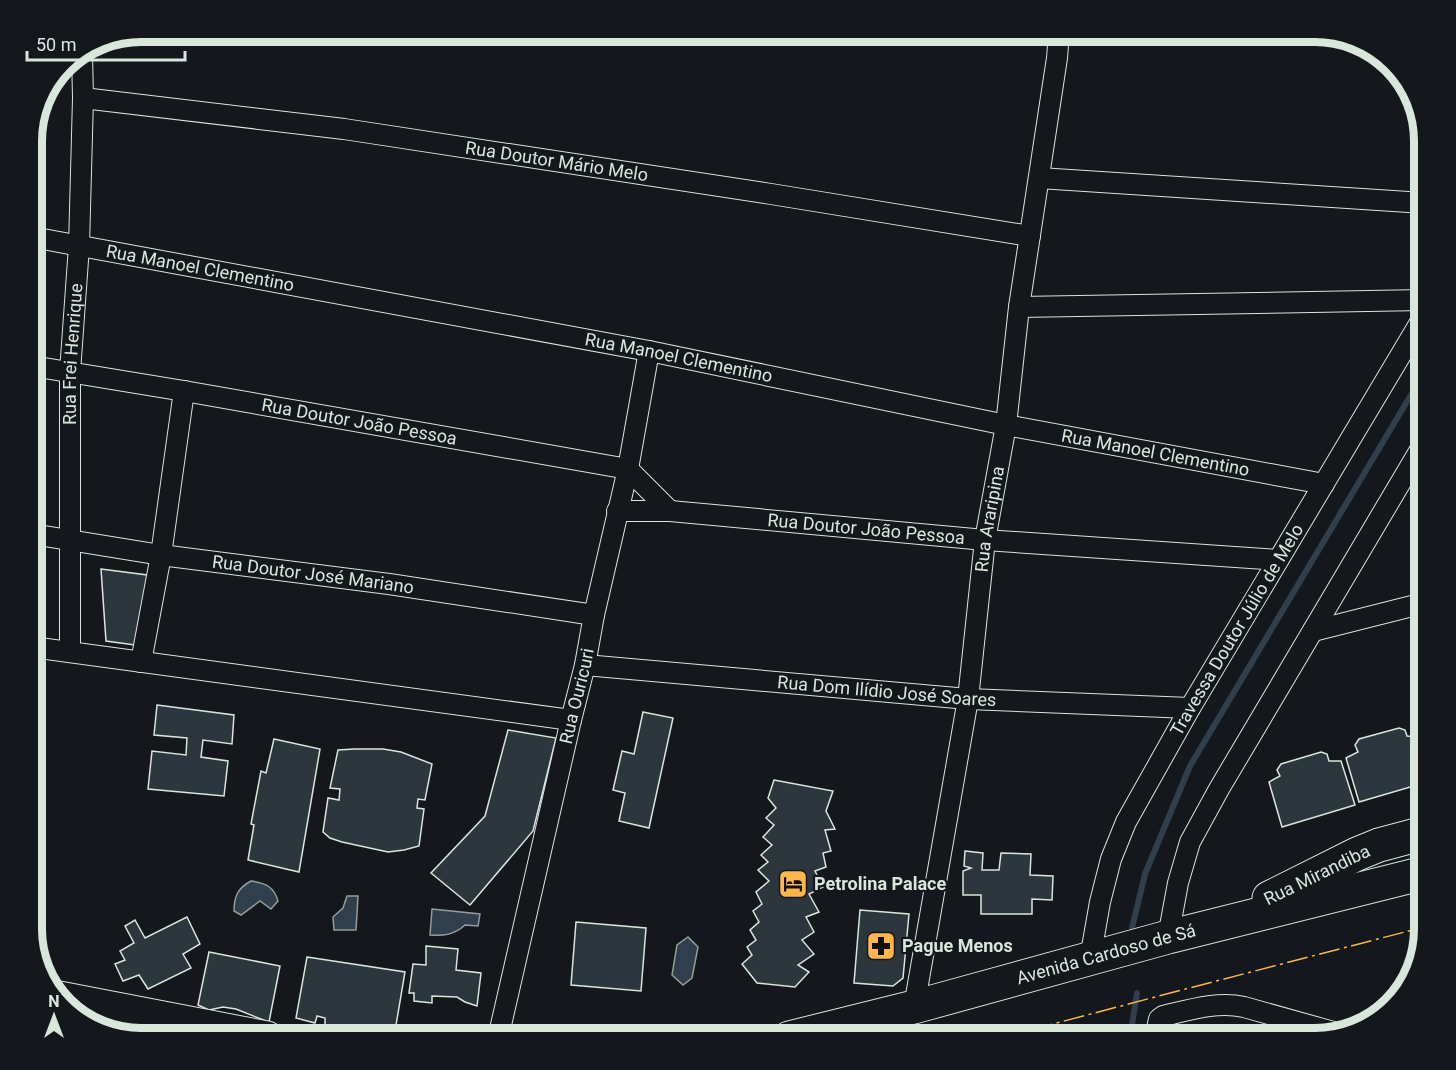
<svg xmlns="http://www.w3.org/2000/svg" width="1456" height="1070" font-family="Roboto,sans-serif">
  <rect width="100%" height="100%" fill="#14181c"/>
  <g fill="#2f3f4d" stroke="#939e99" stroke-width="1.5">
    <path d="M251 881C266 883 274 887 278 901L271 909 260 901 241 915 234 911C234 896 238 888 251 881Z"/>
    <polygon points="347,896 358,896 356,930 334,930 333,917 343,908"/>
    <path d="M432 909 480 914 478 926 465 925C454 935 444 936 430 935Z"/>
    <polygon points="688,937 698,947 692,978 683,985 672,975 677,945"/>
  </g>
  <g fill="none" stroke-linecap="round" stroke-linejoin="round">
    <g stroke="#2f3f4d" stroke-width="6">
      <polyline points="1132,928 1145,874 1190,766 1424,373"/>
      <polyline points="1130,1038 1137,993"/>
    </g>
  </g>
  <g fill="#2c363c" stroke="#d8e6dc" stroke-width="1.5">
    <polygon points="101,569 155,576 142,646 106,641"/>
    <polygon points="157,705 234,715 232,744 203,740 201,757 228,761 224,796 148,789 152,751 186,755 187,738 154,735"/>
    <polygon points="643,712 673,718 649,828 619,821 625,793 613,790 622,751 634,754"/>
    <polygon points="1399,728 1405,730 1407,736 1419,737 1424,755 1424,783 1359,802 1346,758 1358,752 1355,745 1359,739"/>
    <polygon points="508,730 556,738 533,831 470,905 431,873 485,816"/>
    <polygon points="274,739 320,749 299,872 248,860 254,825 251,824 261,771 266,773"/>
    <polygon points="354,749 383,749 401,752 432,764 425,800 418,799 417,808 424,809 419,846 404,850 388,852 342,842 330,838 323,832 328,798 339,800 340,789 330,788 338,750"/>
    <polygon points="1321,752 1327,754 1329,761 1341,761 1355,805 1282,827 1269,782 1280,776 1277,770 1281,764"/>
    <polygon points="774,780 833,791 826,811 835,829 825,830 831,851 823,853 826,867 815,871 823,887 809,894 819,912 806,917 814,932 802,940 814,954 798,965 809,972 795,987 757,983 742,964 752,955 747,947 756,940 750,930 759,922 753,911 762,904 756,892 769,881 758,870 768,862 761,855 772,845 763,837 774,825 766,818 776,808 768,798"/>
    <polygon points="965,851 983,853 982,870 999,870 1001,853 1031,854 1030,875 1053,876 1052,900 1032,899 1032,914 981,914 981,895 963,895 963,871 971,868 964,866"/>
    <polygon points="860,910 909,914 903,978 893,986 854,983"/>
    <polygon points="187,917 200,944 183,954 191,968 148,989 139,975 123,981 115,964 125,960 120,951 134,943 125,926 135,920 145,938"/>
    <polygon points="576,922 646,928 641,991 571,985"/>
    <polygon points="426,946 458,949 456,970 481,973 477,1006 465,1002 457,997 432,996 432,1003 414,1001 414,993 409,993 413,964 426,965"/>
    <polygon points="209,952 280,966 269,1022 271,1023 236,1009 223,1007 209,1010 198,1005"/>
    <polygon points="307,957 405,972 394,1037 369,1033 369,1025 362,1025 360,1031 355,1033 329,1027 325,1025 325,1018 317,1016 315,1023 296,1018"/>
  </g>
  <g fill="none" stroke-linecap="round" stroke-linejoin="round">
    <g stroke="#d8e6dc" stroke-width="22">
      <g id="street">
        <path id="s1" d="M83 98 344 129 771 194 1030 236"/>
        <polyline points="1039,178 1424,203"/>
        <path id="s2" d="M32 237 649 351 1006 425 1324 484"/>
        <polyline points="1019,307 1424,300"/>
        <path id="s3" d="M32 366 184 391 628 469 670 511"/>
        <path id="s4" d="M617 511H670L985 540 1278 560"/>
        <path id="s5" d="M32 534 161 555 389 584 594 615"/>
        <polyline points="1313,631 1424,603"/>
        <polyline points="32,647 571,720"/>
        <path id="s6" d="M70 652V372L79 246 83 98 82 54"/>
        <polyline points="141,662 161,555 184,391"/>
        <path id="s7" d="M585 665 968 699 1190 708"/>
        <polyline points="1168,937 1178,883 1190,842 1219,789 1424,443"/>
        <path id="s8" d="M1090 959 1100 902 1111 859 1126 822 1190 708 1424 316"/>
        <path id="s9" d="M914 1007 968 699 985 540 1006 425 1019 307 1057 58 1059 32"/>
        <path id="s10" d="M498 1038 571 720 585 665 594 615 628 469 649 351"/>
        <path d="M1155 1038 1159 1019 1163 1016C1189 1010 1217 1001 1244 1007L1337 1033"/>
      </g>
    </g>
    <g stroke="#d8e6dc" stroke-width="35">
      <g id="highway">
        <polyline points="1269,898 1357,854 1379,845 1424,833"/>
        <polyline points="59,998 267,1038"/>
        <path id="s11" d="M789 1038 914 1007 1168 937 1424 873"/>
      </g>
    </g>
    <use href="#street" stroke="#14181c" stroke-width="20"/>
    <use href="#highway" stroke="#14181c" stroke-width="33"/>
    <polyline stroke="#ffb74d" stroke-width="1.5" stroke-dasharray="21 4.5 3 4.5" stroke-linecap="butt" points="1000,1038 1174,992 1424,927"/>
  </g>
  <defs>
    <g id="hotel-square" transform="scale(1.5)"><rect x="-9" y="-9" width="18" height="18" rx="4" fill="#ffb74d" stroke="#14181c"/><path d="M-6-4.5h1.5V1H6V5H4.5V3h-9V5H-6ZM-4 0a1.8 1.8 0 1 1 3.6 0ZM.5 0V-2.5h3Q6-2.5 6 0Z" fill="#111"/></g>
    <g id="pharmacy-square" transform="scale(1.5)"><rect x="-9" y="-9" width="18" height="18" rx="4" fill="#ffb74d" stroke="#14181c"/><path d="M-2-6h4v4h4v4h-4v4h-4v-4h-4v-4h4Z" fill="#111"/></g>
  </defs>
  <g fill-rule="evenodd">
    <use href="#hotel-square" x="793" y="884"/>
    <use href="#pharmacy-square" x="881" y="946"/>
  </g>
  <g text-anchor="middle" stroke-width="4.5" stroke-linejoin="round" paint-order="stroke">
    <g font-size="18" fill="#d8e6dc" stroke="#14181c">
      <text dy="6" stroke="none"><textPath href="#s1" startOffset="478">Rua Doutor Mário Melo</textPath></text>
      <text dy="6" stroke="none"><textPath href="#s2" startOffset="171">Rua Manoel Clementino</textPath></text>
      <text dy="6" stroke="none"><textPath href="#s6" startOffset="298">Rua Frei Henrique</textPath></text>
      <text dy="6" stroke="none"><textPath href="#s2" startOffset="658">Rua Manoel Clementino</textPath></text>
      <text dy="6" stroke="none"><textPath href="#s3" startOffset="332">Rua Doutor João Pessoa</textPath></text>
      <text dy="6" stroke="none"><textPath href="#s2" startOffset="1144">Rua Manoel Clementino</textPath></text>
      <text dy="6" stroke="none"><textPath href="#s9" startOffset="494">Rua Araripina</textPath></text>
      <text dy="6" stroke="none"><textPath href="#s4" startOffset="250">Rua Doutor João Pessoa</textPath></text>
      <text dy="6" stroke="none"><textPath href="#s5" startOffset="284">Rua Doutor José Mariano</textPath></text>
      <text dy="6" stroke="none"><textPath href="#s8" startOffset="364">Travessa Doutor Júlio de Melo</textPath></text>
      <text dy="6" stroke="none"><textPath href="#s7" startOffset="303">Rua Dom Ilídio José Soares</textPath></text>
      <text dy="6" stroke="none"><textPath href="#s10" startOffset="351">Rua Ouricuri</textPath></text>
      <text transform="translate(1317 875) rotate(-26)" y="6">Rua Mirandiba</text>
      <text dy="6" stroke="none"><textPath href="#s11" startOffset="328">Avenida Cardoso de Sá</textPath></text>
    </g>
    <g font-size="18" font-weight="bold" fill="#d8e6dc" stroke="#14181c" text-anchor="start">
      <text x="814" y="890">Petrolina Palace</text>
      <text x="902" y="952">Pague Menos</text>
    </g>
  </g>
  <path d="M0 0H1456V1070H0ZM141 42H1315A99 99 0 0 1 1414 141V929A99 99 0 0 1 1315 1028H141A99 99 0 0 1 42 929V141A99 99 0 0 1 141 42Z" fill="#14181c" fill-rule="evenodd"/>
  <path fill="none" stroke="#d8e6dc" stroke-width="8" d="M141 42H1315A99 99 0 0 1 1414 141V929A99 99 0 0 1 1315 1028H141A99 99 0 0 1 42 929V141A99 99 0 0 1 141 42Z"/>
  <g transform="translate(54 1016)" stroke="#14181c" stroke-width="4.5" paint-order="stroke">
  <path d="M0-4.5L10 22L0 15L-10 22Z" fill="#d8e6dc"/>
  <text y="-9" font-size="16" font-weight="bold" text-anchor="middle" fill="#d8e6dc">N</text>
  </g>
  <path d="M27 51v9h158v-9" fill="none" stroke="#d8e6dc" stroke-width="3"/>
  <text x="36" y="51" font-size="18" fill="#d8e6dc" stroke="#14181c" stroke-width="4.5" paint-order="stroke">50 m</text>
</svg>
